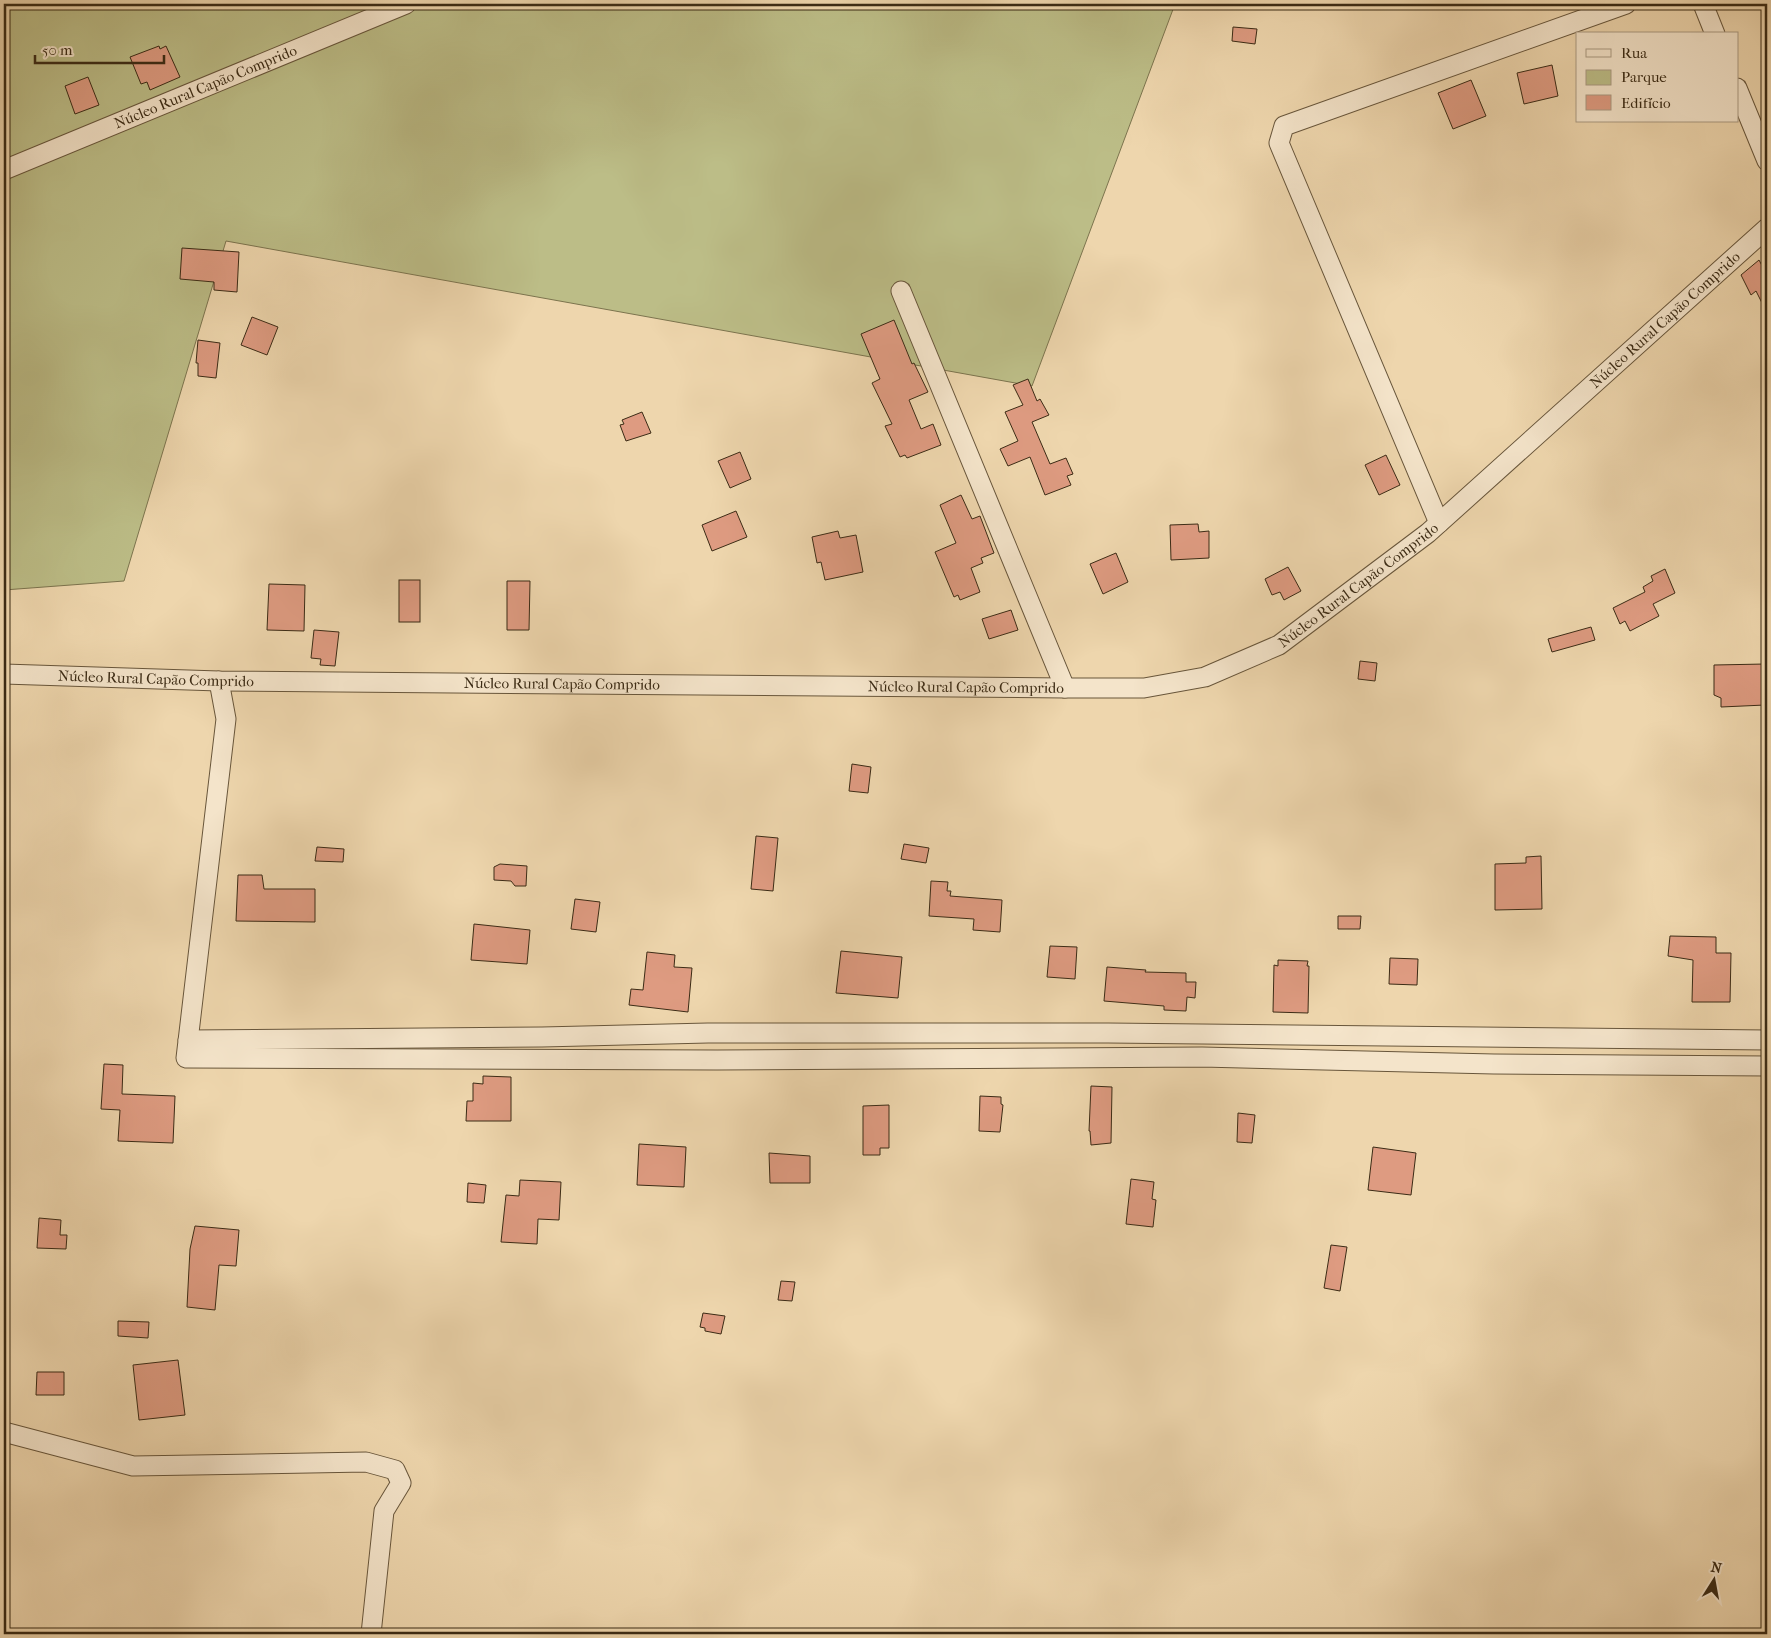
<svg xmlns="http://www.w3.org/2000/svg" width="1771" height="1638" font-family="'IM FELL French Canon',serif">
  <rect width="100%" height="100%" fill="#eed6ad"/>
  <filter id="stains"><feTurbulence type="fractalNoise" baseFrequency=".004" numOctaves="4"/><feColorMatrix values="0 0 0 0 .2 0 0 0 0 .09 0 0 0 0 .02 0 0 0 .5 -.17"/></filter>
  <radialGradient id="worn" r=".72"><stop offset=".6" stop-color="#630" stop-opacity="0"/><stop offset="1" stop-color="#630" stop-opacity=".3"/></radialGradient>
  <polygon fill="#bcbd87" stroke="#7c744e" points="4,4 1175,4 1032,386 226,241 124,581 4,590"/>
  <g fill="#de9b81" stroke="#3b2b15">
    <polygon points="1233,27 1257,29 1255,44 1232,41"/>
    <polygon points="159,46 160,49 166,46 180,77 150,90 147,82 141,84 130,57"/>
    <polygon points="1552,65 1558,96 1524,104 1517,73"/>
    <polygon points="88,77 99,105 75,114 65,86"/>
    <polygon points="1471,80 1486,116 1453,129 1438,93"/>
    <polygon points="182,248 239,252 237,292 214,290 214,282 180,279"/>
    <polygon points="1759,260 1767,275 1767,313 1756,291 1751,295 1741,275"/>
    <polygon points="252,317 278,327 267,355 241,345"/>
    <polygon points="894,320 912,364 914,363 928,392 909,400 921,429 933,424 941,445 907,458 905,455 900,457 885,426 892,424 872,383 880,379 861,334"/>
    <polygon points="198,340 220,343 216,378 198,376 198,363 196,363"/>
    <polygon points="1028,379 1037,401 1040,399 1049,415 1032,422 1050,464 1066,458 1073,474 1067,476 1071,485 1045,495 1030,457 1008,466 1000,449 1018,441 1005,412 1023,405 1013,385"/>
    <polygon points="642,412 651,433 626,441 620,425 624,424 622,420"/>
    <polygon points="740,452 751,479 730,488 718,461"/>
    <polygon points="1386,455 1400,485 1379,495 1365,465"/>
    <polygon points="961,495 972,519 980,516 994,553 981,558 983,563 971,568 980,592 960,600 958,595 954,597 935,552 956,543 940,505"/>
    <polygon points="736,511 747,537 712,551 702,525"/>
    <polygon points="1198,524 1199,532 1209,531 1209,558 1171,560 1170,525"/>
    <polygon points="838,531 840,538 856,535 863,572 825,580 821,562 817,563 812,537"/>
    <polygon points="1116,553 1128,582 1103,594 1090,564"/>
    <polygon points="1288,567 1301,591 1284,600 1280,592 1272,595 1265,579"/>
    <polygon points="1665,569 1675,593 1653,604 1659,616 1630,631 1625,621 1620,624 1613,608 1645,592 1643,587 1653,581 1651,576"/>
    <rect x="399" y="580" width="21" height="42"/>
    <polygon points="507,581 530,581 529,630 507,630"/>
    <polygon points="269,584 305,585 304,631 267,630"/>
    <polygon points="1011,610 1018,630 989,639 982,619"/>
    <polygon points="1591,627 1595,640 1552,652 1548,639"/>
    <polygon points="314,630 339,632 335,666 320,665 321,659 311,658"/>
    <polygon points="1360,661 1377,663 1375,681 1358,679"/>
    <polygon points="1765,664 1765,705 1721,707 1721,698 1714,695 1714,665"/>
    <polygon points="852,764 871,767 868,793 849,791"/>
    <polygon points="756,836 778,838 773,891 751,889"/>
    <polygon points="904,844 929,848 926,863 901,859"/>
    <polygon points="317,847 344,849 343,862 315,861"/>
    <polygon points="1541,856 1542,909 1495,910 1495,864 1526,863 1526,857"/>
    <polygon points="500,864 527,866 526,886 515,886 511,881 494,880 494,867"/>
    <polygon points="238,875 262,875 264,889 315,889 315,922 236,921"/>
    <polygon points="931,881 948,882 947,891 951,891 950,896 1002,900 1000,932 973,930 974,919 929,916"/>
    <polygon points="575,899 600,902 596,932 571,929"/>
    <polygon points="1338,916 1361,916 1360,929 1338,929"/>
    <polygon points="474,924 530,930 527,964 471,960"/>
    <polygon points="1670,936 1716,937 1716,953 1731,953 1730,1002 1692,1002 1693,960 1668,956"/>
    <polygon points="1050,946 1077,947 1075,979 1047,977"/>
    <polygon points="841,951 902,957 898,998 836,993"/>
    <polygon points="647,952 675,955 674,967 692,968 688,1012 629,1005 631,989 643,990"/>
    <polygon points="1390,958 1418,959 1417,985 1389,984"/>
    <polygon points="1278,960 1308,961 1307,966 1309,966 1308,1013 1273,1012 1274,965 1278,966"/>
    <polygon points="1107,967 1146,970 1145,972 1186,973 1186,982 1196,982 1195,998 1187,997 1186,1011 1164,1010 1164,1006 1104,1001"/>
    <polygon points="104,1064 123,1065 122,1094 175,1096 173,1143 118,1141 120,1110 101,1109"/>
    <polygon points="483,1076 511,1077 511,1121 466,1121 467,1101 473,1101 473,1083 483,1084"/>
    <polygon points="1091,1086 1112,1087 1111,1143 1091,1145 1090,1131 1089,1131"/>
    <polygon points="980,1096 1001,1097 1001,1104 1003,1105 1000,1132 979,1131"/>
    <polygon points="889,1105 889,1148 880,1148 880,1155 863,1155 863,1106"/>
    <polygon points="1238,1113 1255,1115 1252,1143 1237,1142"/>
    <polygon points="639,1144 686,1147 684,1187 637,1185"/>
    <polygon points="1373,1147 1416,1153 1411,1195 1368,1190"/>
    <polygon points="769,1153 810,1156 810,1183 770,1183"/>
    <polygon points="1131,1179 1154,1182 1152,1199 1156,1200 1153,1227 1126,1224"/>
    <polygon points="520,1180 561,1182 559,1220 538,1219 537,1244 501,1242 506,1195 519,1196"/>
    <polygon points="468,1183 486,1185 484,1203 467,1202"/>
    <polygon points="39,1218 61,1220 60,1235 67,1235 66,1249 37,1248"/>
    <polygon points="195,1226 239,1230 236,1266 219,1265 215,1310 187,1307 190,1249"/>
    <polygon points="1331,1245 1347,1247 1340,1291 1324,1288"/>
    <polygon points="781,1281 795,1282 792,1301 778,1300"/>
    <polygon points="703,1313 725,1316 721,1334 705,1331 705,1328 700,1327"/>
    <polygon points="118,1321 149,1322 148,1338 118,1336"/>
    <polygon points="178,1360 185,1415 139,1420 133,1365"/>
    <polygon points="37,1372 64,1372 64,1395 36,1395"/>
  </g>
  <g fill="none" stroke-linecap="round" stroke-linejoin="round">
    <g stroke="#68563b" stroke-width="21">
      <g id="minor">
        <polyline points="1703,4 1715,34"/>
        <polyline points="1737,88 1767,161"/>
        <path id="s1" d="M4 170 406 4"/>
        <polyline points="901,291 1065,688"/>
        <polyline points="1439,523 1279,143 1284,126 1626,4"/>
        <path id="s2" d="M4 674 219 681 1065 688H1144L1205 677 1279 645 1428 533 1767 228"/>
        <polyline points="219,681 226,719 186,1058 717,1060 1202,1057 1494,1064 1767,1066"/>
        <polyline points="188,1040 542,1037 708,1033 1108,1033 1767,1040"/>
        <polyline points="4,1432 133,1466 366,1462 395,1470 401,1483 384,1511 371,1634"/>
      </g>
    </g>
    <use href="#minor" stroke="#f4e4ca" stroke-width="19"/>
  </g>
  <g text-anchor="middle" stroke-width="4" stroke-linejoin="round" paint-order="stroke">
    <g font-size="15" fill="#3b2b15" stroke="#f4e4ca">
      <text dy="5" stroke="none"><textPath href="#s1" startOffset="218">Núcleo Rural Capão Comprido</textPath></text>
      <text dy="5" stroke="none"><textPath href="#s2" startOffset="1788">Núcleo Rural Capão Comprido</textPath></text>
      <text dy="5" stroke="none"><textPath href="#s2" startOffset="1382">Núcleo Rural Capão Comprido</textPath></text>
      <text dy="5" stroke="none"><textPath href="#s2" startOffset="152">Núcleo Rural Capão Comprido</textPath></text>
      <text dy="5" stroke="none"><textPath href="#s2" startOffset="558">Núcleo Rural Capão Comprido</textPath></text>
      <text dy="5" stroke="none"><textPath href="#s2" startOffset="962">Núcleo Rural Capão Comprido</textPath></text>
    </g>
  </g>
  <rect width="1771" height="1638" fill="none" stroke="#eed6ad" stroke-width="20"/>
  <rect x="5" y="5" width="1761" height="1628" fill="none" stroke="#3b2b15" stroke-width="2.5"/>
  <rect x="10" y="10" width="1751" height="1618" fill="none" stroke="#3b2b15"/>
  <rect x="1576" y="32" width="162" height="90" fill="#f4e4ca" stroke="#aa9a82"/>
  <rect x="1586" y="49" width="25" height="8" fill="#f4e4ca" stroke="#aa9a82"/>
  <text x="1621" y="58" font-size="15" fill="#3b2b15">Rua</text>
  <rect x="1586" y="70" width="25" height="15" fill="#bcbd87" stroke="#aa9a82"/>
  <text x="1621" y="82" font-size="15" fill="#3b2b15">Parque</text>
  <rect x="1586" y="95" width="25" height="15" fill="#de9b81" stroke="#aa9a82"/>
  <text x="1621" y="108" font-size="15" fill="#3b2b15">Edifício</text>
  <g transform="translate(1714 1580) rotate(11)" stroke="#f4e4ca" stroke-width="4" paint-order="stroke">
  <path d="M0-4L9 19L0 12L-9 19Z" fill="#3b2b15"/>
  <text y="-8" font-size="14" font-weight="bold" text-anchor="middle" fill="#3b2b15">N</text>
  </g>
  <path d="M35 55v8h129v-8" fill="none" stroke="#3b2b15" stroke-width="2.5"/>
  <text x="42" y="55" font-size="15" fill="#3b2b15" stroke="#f4e4ca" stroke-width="4" paint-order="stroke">50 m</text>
  <rect width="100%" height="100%" filter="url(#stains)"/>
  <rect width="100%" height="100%" fill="url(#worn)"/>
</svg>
